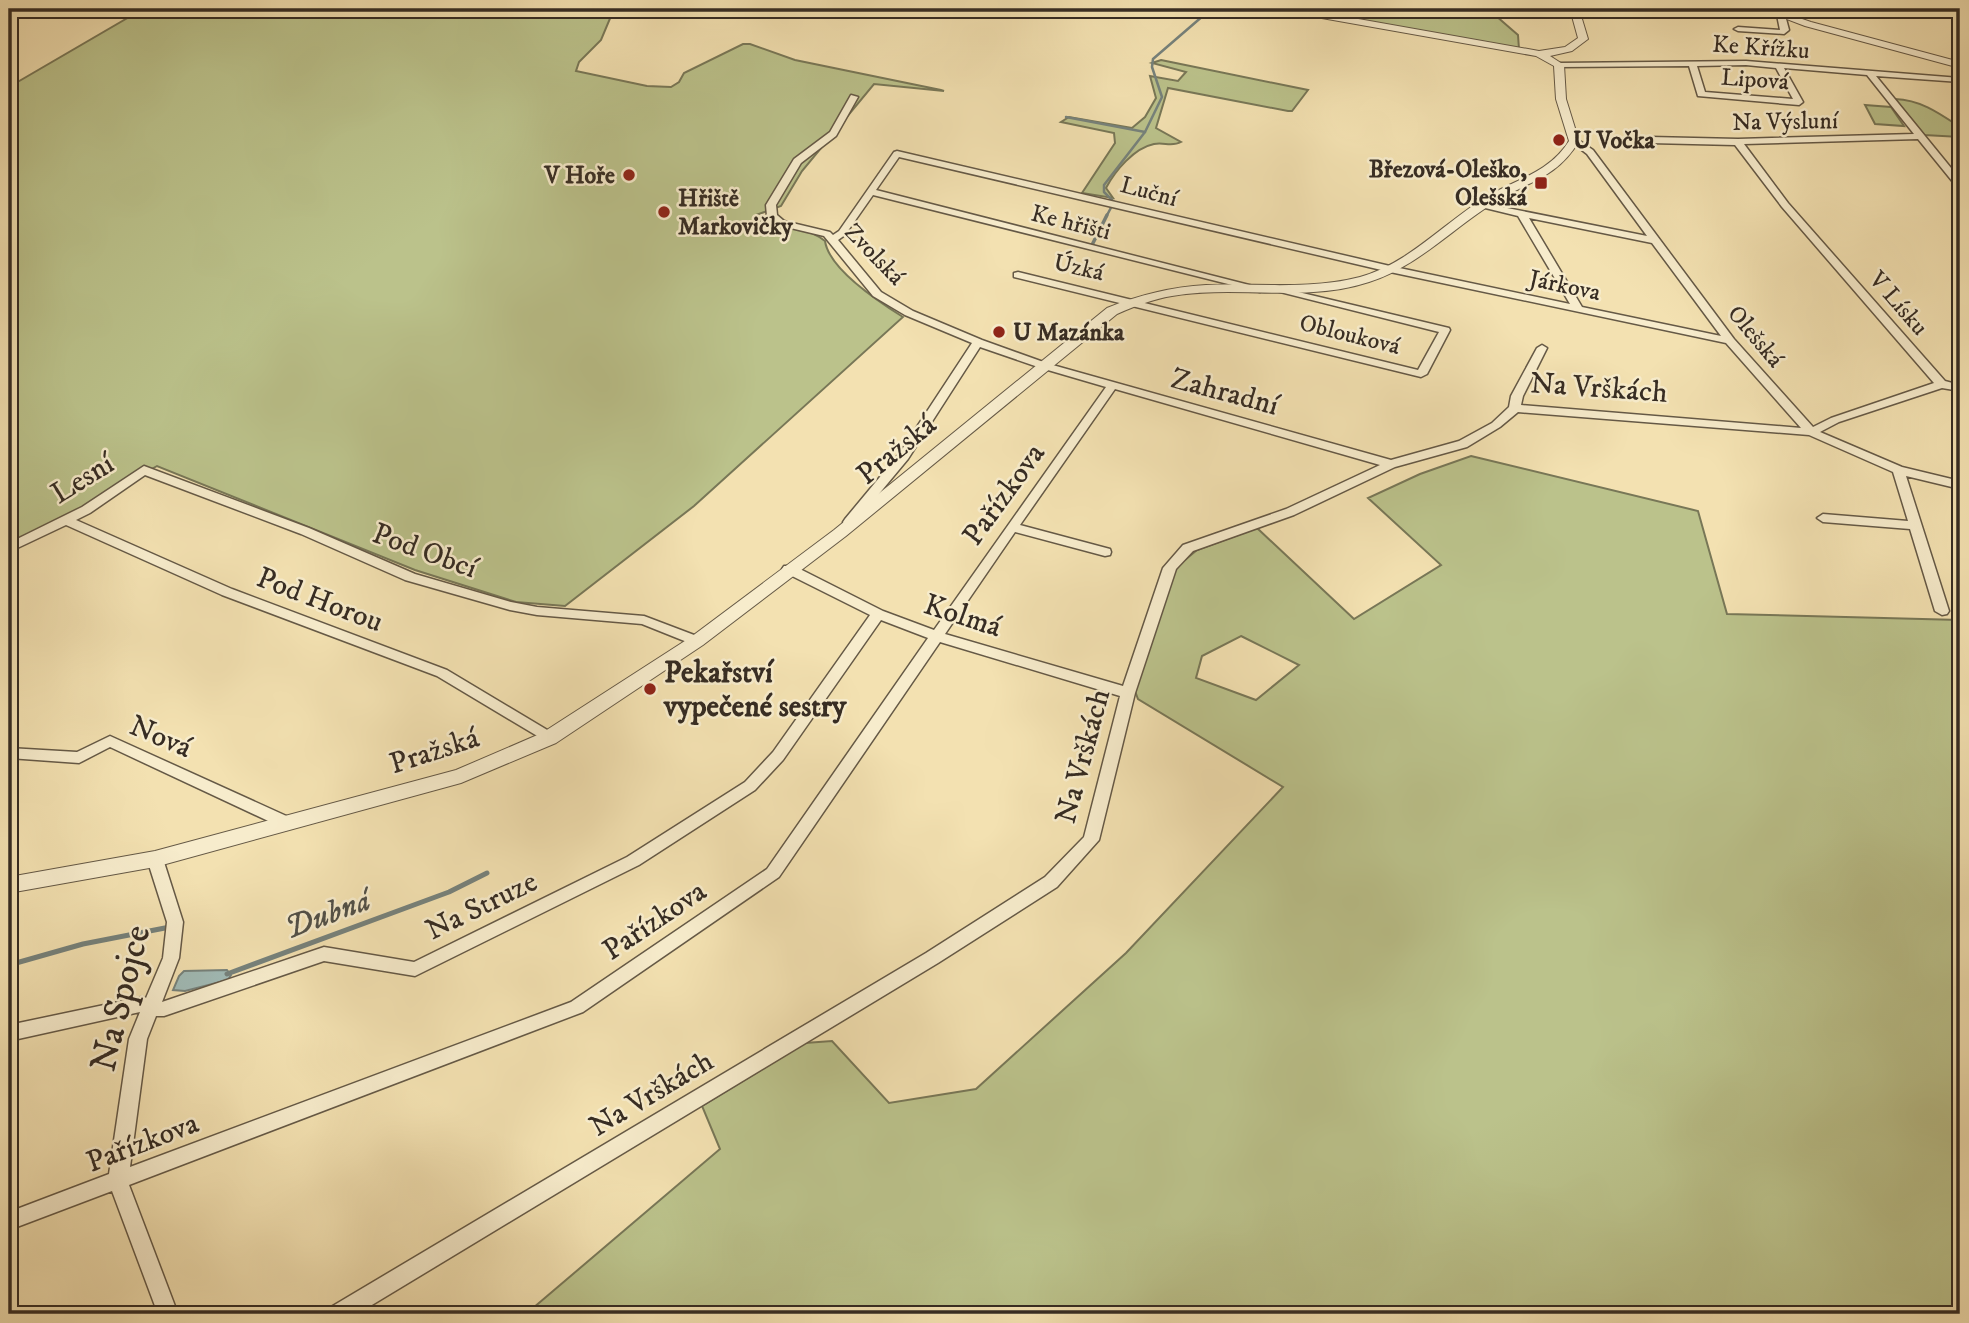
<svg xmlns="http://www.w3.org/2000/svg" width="1969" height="1323" font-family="'IM FELL DW Pica',serif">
  <rect width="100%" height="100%" fill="#f3e1b1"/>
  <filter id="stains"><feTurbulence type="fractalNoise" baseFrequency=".00286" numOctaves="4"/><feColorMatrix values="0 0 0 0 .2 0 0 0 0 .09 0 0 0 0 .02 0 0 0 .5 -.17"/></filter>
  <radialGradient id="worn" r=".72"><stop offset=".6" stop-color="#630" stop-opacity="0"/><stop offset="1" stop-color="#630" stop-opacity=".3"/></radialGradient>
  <g fill="#bbc28b" stroke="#787757" stroke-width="2" fill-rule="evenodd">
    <path d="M143 9H614L601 40 579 62 576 71 647 86 671 87 679 82 684 73 743 44H750L795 60 941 90 944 91 874 84 802 171 781 206 756 215 764 225C785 226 808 227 825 241 829 269 879 302 903 317L694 506 565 606 516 602 415 570 157 466 81 509 9 544V87Z"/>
    <polygon points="1298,9 1488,9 1518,35 1519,49"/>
    <path d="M1161 60 1308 90 1292 111H1288L1168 88 1156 128 1181 142C1172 147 1164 142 1154 144 1134 148 1115 171 1106 188L1113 198 1082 193 1115 143 1114 133 1061 122 1069 117 1132 128 1145 117 1156 98 1150 76 1178 81 1186 72 1152 63Z"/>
    <path d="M1895 99C1921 100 1939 113 1960 127V137L1924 135Z"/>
    <polygon points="1865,105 1891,107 1904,126 1875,124"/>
    <path d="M1471 456 1698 511 1727 614 1960 620V1314H526L720 1149 702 1106 805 1043 832 1041 889 1103 976 1089 1126 953 1283 787 1138 699 1135 691 1174 569 1197 550 1257 528 1354 619 1441 565 1368 498 1420 474ZM1241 636 1299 665 1256 700 1196 678 1202 656Z"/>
  </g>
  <polygon fill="#a1bbb7" stroke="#76827c" stroke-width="2" points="227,970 231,975 228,980 185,991 173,990 179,976 184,971"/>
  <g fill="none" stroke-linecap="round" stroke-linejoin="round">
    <g stroke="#76827c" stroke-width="2.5">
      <polyline points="1066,117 1145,132"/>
      <polyline points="1106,217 1114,202 1104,192 1104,185 1145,132 1162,97 1152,67 1153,59 1204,15 1203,9"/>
    </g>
    <polyline stroke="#76827c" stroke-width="3.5" points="1092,245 1107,215"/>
    <g stroke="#76827c" stroke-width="5">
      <polyline points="9,965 83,944 170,927"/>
      <polyline points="227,974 449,892 487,873"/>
    </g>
    <g stroke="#655946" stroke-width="3">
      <g id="minor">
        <polygon points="1752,9 1764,9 1777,13 1773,15"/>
        <polygon points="1781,13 1785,15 1789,30 1784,34 1738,31 1734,29 1738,27 1780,30 1777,15"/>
        <path d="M1746 61 1960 78V82L1876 76 1960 179V188L1957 187 1918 139 1744 144 1788 203 1945 381 1960 385V391L1942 388 1839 422 1820 432 1902 467 1960 481V489L1906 476 1949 611 1947 614 1942 615 1935 611 1910 529 1823 522 1817 518 1823 514 1908 521 1893 472 1809 435 1518 412 1500 427 1467 447 1395 467 1294 515 1193 551 1176 569 1135 693 1099 840 1057 887 938 963 357 1314H328L331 1307 926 953 1045 877 1084 837 1120 696 940 642 779 877 583 1012 129 1185 178 1314H158L112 1191 9 1230V1212L109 1174 129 1039 140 1012 9 1041V1025L142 997 146 998 163 958 167 922 147 859 149 855 155 853 161 855 163 859 183 922 179 958 162 1002 324 947 414 962 627 857 745 782 773 752 870 615 784 572 782 569 784 566H794L883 611 934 630 1106 387 1041 368 980 347 908 459 853 525H845L843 522 845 519 899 454 972 343 905 315 873 296 824 236 778 225 767 216 766 205 794 159 830 132 851 95 858 97 836 136 801 163 776 205 777 215 784 221 830 232 833 235 839 231 894 152 897 151 1390 266 1570 304 1518 216 1477 206 1482 203 1647 236 1587 154 1570 141 1577 139 1593 150 1734 339 1813 427 1831 418 1934 383 1782 207 1735 145 1650 143 1646 140 1650 137 1738 139 1914 134 1867 75 1784 68 1803 102 1799 105 1698 96 1689 66 1559 67 1555 65 1559 63ZM1746 65 1776 68 1793 99 1705 92 1697 66ZM899 157 1390 272 1726 343 1801 428 1521 405 1523 396 1547 348 1542 345 1537 348 1511 396 1509 407 1492 423 1459 441 1391 460 1049 364 982 340 913 311 881 292 838 240 845 235 873 195 1260 292 1265 289 876 190ZM1529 218 1652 243 1721 336 1582 307ZM1115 389 1380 465 1286 509 1183 545 1163 568 1123 686 945 634 1015 532 1105 556 1110 555 1111 552 1110 549 1020 525ZM881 620 928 638 767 869 571 1002 130 1167 147 1039 156 1016H164L324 961 415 976 639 865 755 790 783 760Z"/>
        <polygon points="1018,272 1418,370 1439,332 1268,289 1273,286 1449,328 1450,330 1427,374 1421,377 1014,277 1014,273"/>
        <polygon points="144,466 309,528 415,574 511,602 537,607 644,616 702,638 704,641 697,646 642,624 537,615 510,610 405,580 301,534 145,475 90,513 76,520 232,589 447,670 554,734 556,738 554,742 549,743 437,676 222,595 66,525 9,552 9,543 82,507"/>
        <polygon points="110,736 293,819 295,823 293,827 281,827 110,747 79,763 9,758 9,748 77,752"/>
      </g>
    </g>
    <g stroke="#655946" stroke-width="2">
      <g id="tertiary">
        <path d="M1284 9H1302L1539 51 1565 47 1578 38 1570 9H1579L1588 39 1572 51 1550 56 1564 65 1566 99 1579 141C1557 178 1529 181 1495 202 1453 228 1417 267 1369 282 1306 303 1237 285 1172 296 1153 299 1135 306 1117 314L846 536 703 645 556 743 461 783 155 867 9 893V877L155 851 456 770 542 733 691 637 834 530 1107 308C1139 295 1171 287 1206 285 1257 283 1310 290 1360 277 1408 264 1445 222 1486 197 1516 179 1549 173 1569 141L1556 99 1554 66 1536 56 1288 12Z"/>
        <polygon points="1760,9 1773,9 1811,22 1960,62 1960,68 1805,26"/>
      </g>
    </g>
    <use href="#minor" fill="#f7eccc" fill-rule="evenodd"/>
    <use href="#tertiary" fill="#f7eccc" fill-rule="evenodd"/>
  </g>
  <g fill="#8f2418" stroke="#f7eccc" stroke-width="2.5">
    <circle cx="1559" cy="140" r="7"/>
    <circle cx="629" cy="175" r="7"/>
    <rect x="1534" y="176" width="14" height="14" rx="3.5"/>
    <circle cx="664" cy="212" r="7"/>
    <circle cx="999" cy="332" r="7"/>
    <circle cx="650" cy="689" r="7"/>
  </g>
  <g text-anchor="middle" stroke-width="5" stroke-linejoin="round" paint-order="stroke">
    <g font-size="24" fill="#362c23" stroke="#f7eccc">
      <text transform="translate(1761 47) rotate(4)" y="8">Ke Křížku</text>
      <text transform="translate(1755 79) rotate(4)" y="8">Lipová</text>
      <text transform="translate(1785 121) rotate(-1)" y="8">Na Výsluní</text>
      <text transform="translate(1149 191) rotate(15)" y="8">Luční</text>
      <text transform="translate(1071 222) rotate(14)" y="8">Ke hřišti</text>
      <text transform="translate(875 254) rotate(46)" y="8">Zvolská</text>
      <text transform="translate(1079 267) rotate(13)" y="8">Úzká</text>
      <text transform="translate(1565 285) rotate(12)" y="8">Járkova</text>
      <text transform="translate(1899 303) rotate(49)" y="8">V Lísku</text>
      <text transform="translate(1350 334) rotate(14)" y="8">Oblouková</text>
      <text transform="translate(1756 336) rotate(50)" y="8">Olešská</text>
    </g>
    <g font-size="24" font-weight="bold" fill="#362c23" stroke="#f7eccc" text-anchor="start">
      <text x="1573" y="148">U Vočka</text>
      <text x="1527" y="177" text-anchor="end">Březová-Oleško,<tspan x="1527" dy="28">Olešská</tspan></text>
      <text x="615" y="183" text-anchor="end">V Hoře</text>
      <text x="678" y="206">Hřiště<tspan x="678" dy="28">Markovičky</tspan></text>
      <text x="1013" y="340">U Mazánka</text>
    </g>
    <g font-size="30" fill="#362c23" stroke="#f7eccc">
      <text transform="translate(1599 387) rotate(4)" y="10">Na Vrškách</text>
      <text transform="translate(1225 391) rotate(15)" y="10">Zahradní</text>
      <text transform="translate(896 449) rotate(-39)" y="10">Pražská</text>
      <text transform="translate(82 478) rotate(-32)" y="10">Lesní</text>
      <text transform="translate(1003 494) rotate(-54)" y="10">Pařízkova</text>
      <text transform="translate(425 550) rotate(20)" y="10">Pod Obcí</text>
      <text transform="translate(320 599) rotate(21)" y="10">Pod Horou</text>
      <text transform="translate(963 615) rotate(18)" y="10">Kolmá</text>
      <text transform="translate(161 736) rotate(23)" y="10">Nová</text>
      <text transform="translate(434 750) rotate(-18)" y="10">Pražská</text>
      <text transform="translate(1082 756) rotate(-75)" y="10">Na Vrškách</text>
      <text transform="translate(481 905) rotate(-26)" y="10">Na Struze</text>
      <text transform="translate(654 920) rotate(-34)" y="10">Pařízkova</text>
      <text transform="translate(651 1093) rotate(-31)" y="10">Na Vrškách</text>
      <text transform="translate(142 1142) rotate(-21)" y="10">Pařízkova</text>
    </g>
    <g font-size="30" font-weight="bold" fill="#362c23" stroke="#f7eccc" text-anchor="start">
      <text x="664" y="682">Pekařství<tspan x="664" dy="34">vypečené sestry</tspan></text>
    </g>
    <g font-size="32" font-style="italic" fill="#515048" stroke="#f7eccc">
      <text transform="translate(327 913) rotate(-20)" y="11">Dubná</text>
    </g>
    <g font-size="37" fill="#362c23" stroke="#f7eccc">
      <text transform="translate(119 998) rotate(-76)" y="13">Na Spojce</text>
    </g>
  </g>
  <rect width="1969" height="1323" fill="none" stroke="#f3e1b1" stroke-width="35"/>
  <rect x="10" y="10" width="1948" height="1302" fill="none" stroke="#362c23" stroke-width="3.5"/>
  <rect x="18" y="18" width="1934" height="1288" fill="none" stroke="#362c23" stroke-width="2"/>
  <rect width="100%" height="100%" filter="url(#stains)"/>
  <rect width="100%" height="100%" fill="url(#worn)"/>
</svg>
